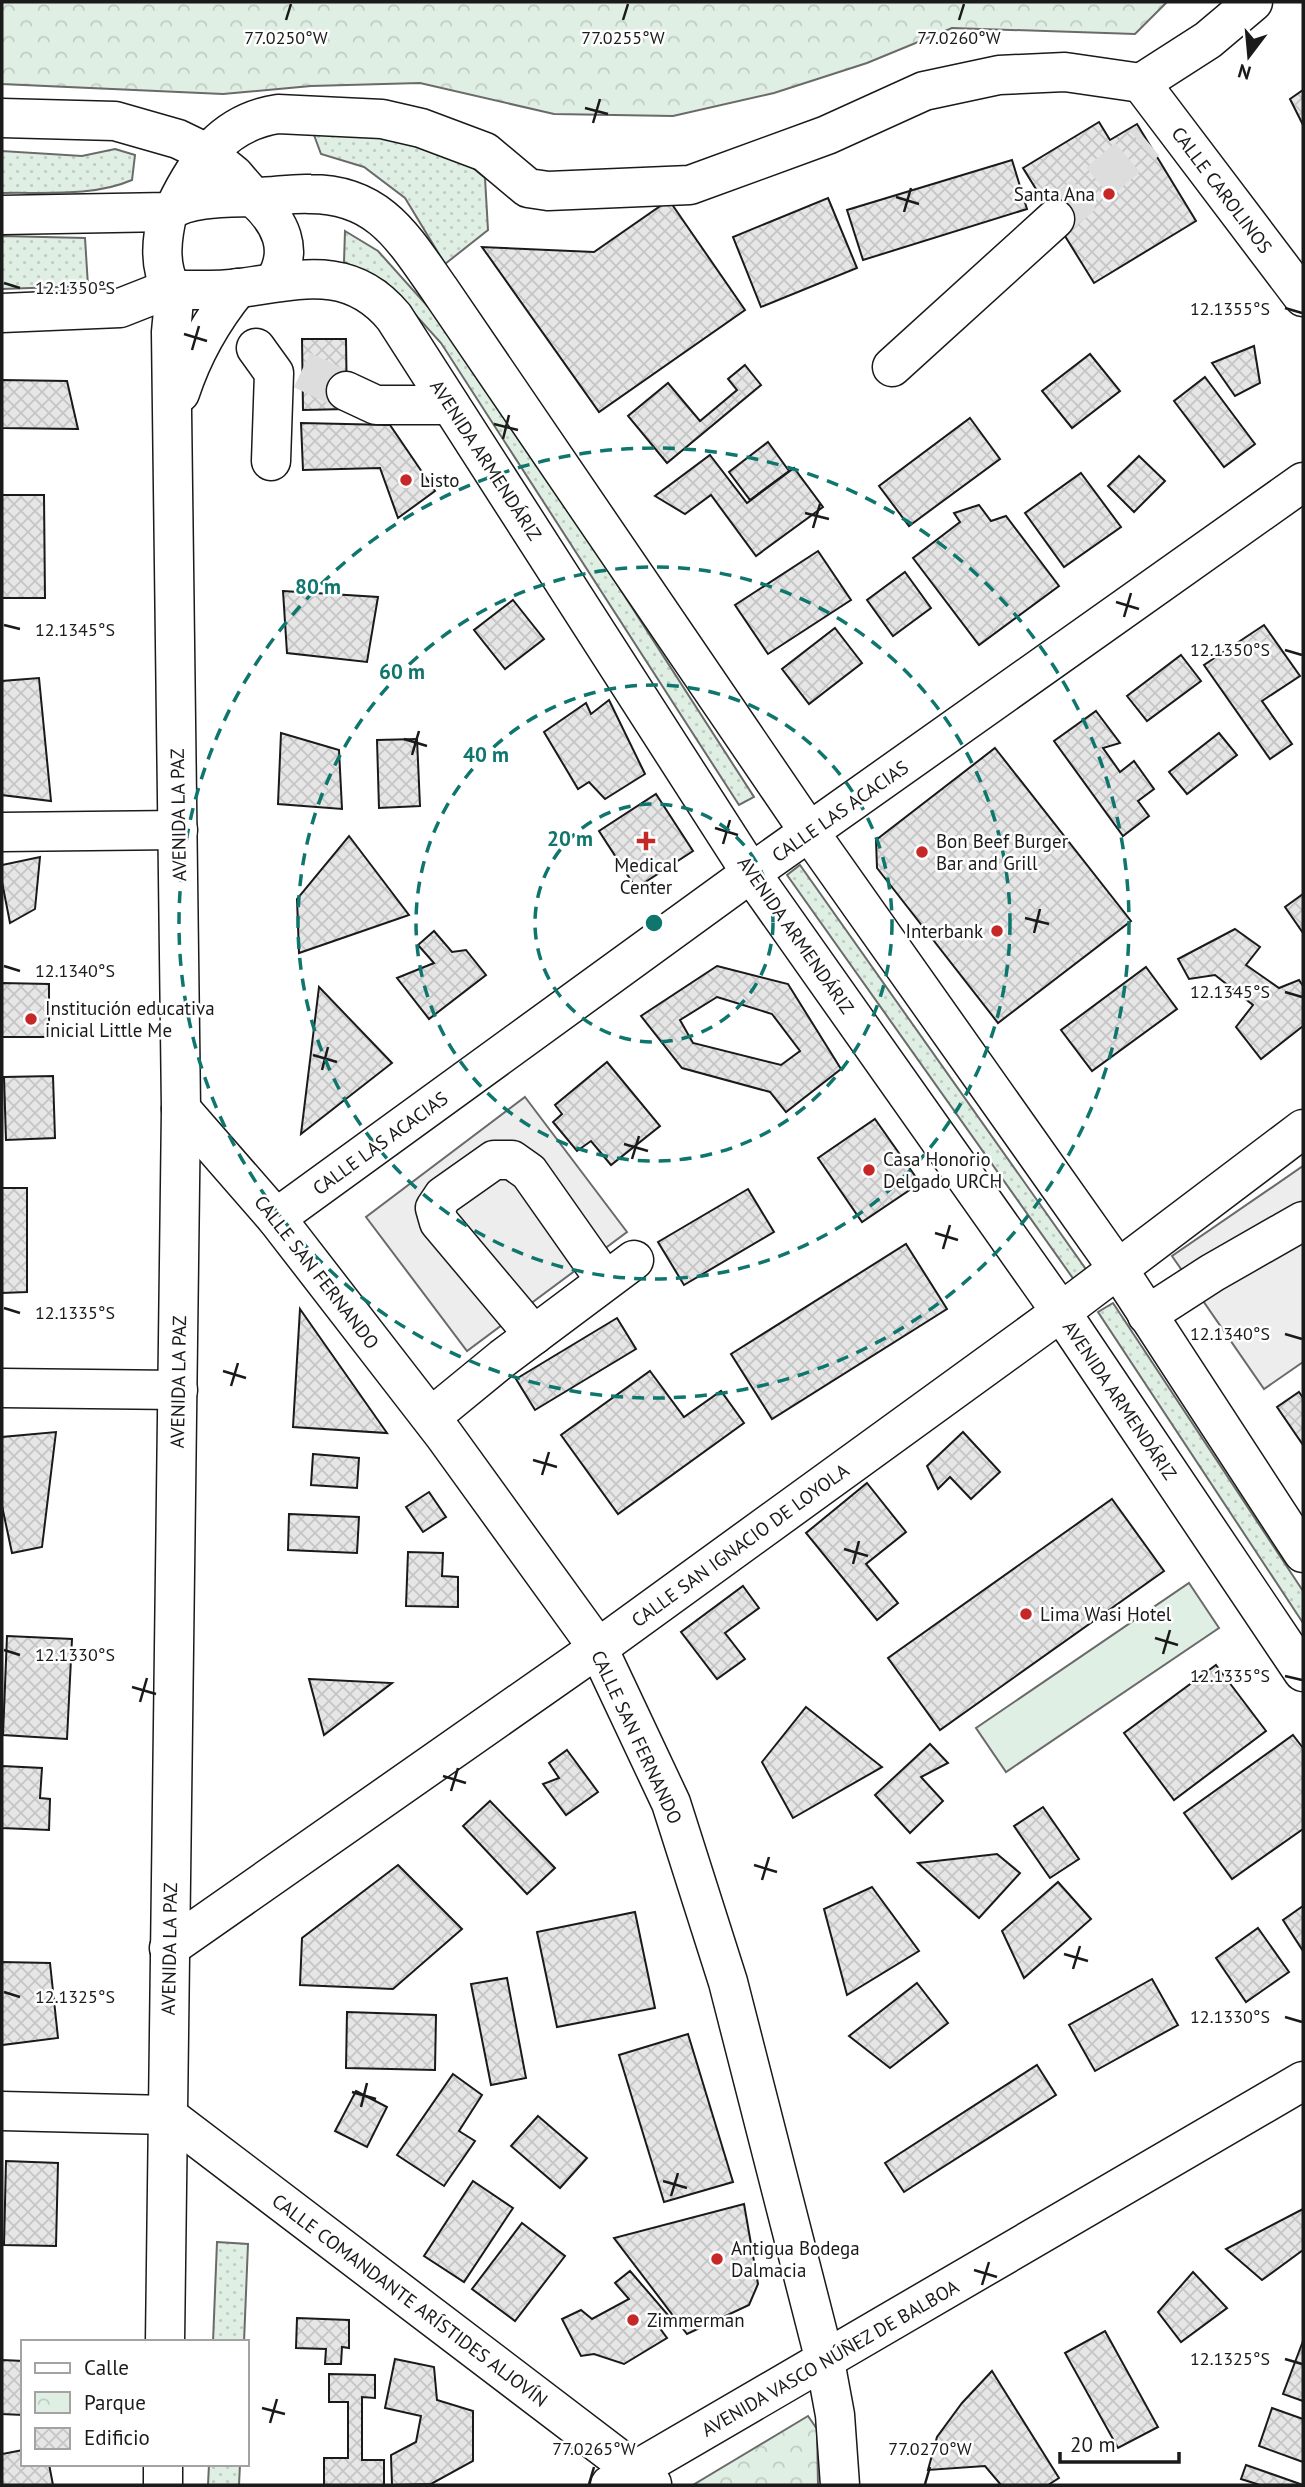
<svg xmlns="http://www.w3.org/2000/svg" width="1305" height="2487" font-family="'PT Sans',sans-serif">
  <defs>
    <pattern id="grass-dots" width="8" height="8" patternUnits="userSpaceOnUse" patternTransform="scale(1.75)"><rect width="8" height="8" fill="#e0efe3"/><path d="M2 2h.1M6 6h.1" fill="none" stroke="#c0ccc2" stroke-width="1.8" stroke-linecap="round"/></pattern>
    <pattern id="park-crowns" width="20" height="18" patternUnits="userSpaceOnUse" patternTransform="scale(1.75)"><rect width="20" height="18" fill="#e0efe3"/><path d="M2 6a3 3 0 1 1 6 0M12 15a3 3 0 1 1 6 0" fill="none" stroke="#c0ccc2"/></pattern>
    <pattern id="building-cross-hatch" width="8" height="8" patternUnits="userSpaceOnUse" patternTransform="scale(1.75)"><rect width="8" height="8" fill="#e6e6e6"/><path d="M0 0l8 8M0 8l8-8" fill="none" stroke="#c5c5c5"/></pattern>
  </defs>
  <rect width="100%" height="100%" fill="#fff"/>
  <g fill="url(#grass-dots)" stroke="#6a6a6a" stroke-width="2">
    <polygon points="319,128 448,147 485,178 488,230 445,264 405,198 364,167 321,154 314,135"/>
    <path d="M115 149 135 155 132 180C93 197 44 192 2 193V151L82 156Z"/>
    <polygon points="345,231 378,251 465,348 754,797 739,805 441,343 386,282 344,262"/>
    <polygon points="2,236 85,238 88,286 2,289"/>
    <polygon points="800,865 1090,1275 1077,1284 787,875"/>
    <polygon points="1113,1303 1303,1591 1303,1623 1098,1312"/>
    <polygon points="217,2242 248,2244 244,2342 213,2342"/>
    <polygon points="209,2464 240,2464 239,2485 208,2485"/>
  </g>
  <g fill="url(#park-crowns)" stroke="#6a6a6a" stroke-width="2">
    <polygon points="2,2 1167,2 1135,34 952,28 867,63 774,93 673,116 554,114 420,83 311,86 223,94 2,84"/>
    <polygon points="808,2416 817,2429 818,2485 693,2485"/>
  </g>
  <polygon fill="#e0efe3" stroke="#6a6a6a" stroke-width="2" points="1189,1583 1219,1628 1006,1772 976,1728"/>
  <g fill="#ededed" stroke="#6a6a6a" stroke-width="2">
    <polygon points="525,1097 627,1232 467,1351 366,1217"/>
    <polygon points="1303,1166 1303,1362 1264,1389 1172,1256"/>
  </g>
  <g fill="url(#building-cross-hatch)" stroke="#1a1a1a" stroke-width="2" fill-rule="evenodd">
    <polygon points="1303,90 1303,125 1290,99"/>
    <polygon points="1099,122 1110,140 1137,124 1196,221 1094,283 1023,168"/>
    <polygon points="1012,160 1027,209 863,260 847,210"/>
    <polygon points="828,198 857,268 761,307 733,237"/>
    <polygon points="669,200 745,310 599,412 482,247 594,252"/>
    <polygon points="302,339 346,339 347,409 303,410"/>
    <polygon points="1254,346 1260,383 1235,396 1212,363"/>
    <polygon points="1090,354 1120,391 1072,428 1042,391"/>
    <polygon points="745,365 761,385 667,463 628,416 668,383 700,421 737,390 728,379"/>
    <polygon points="1205,377 1255,444 1224,467 1174,401"/>
    <polygon points="2,380 67,381 78,429 2,428"/>
    <polygon points="970,418 1000,459 909,526 879,486"/>
    <polygon points="301,423 390,425 435,491 398,518 380,468 303,470"/>
    <polygon points="768,442 789,471 750,500 729,472"/>
    <polygon points="710,455 747,503 794,468 823,507 756,556 711,495 685,514 655,496"/>
    <polygon points="1139,456 1165,481 1134,512 1108,486"/>
    <polygon points="1081,473 1121,527 1064,567 1025,513"/>
    <polygon points="2,495 44,495 45,598 2,598"/>
    <polygon points="979,505 991,521 1006,516 1059,586 979,645 913,558 960,522 954,513"/>
    <polygon points="818,551 851,600 768,654 735,605"/>
    <polygon points="905,572 931,608 893,636 867,600"/>
    <polygon points="283,591 378,597 367,662 287,653"/>
    <polygon points="513,600 544,639 505,669 474,630"/>
    <polygon points="1264,625 1300,676 1262,701 1292,744 1270,759 1204,665"/>
    <polygon points="835,628 862,663 809,704 782,669"/>
    <polygon points="1181,655 1201,681 1147,721 1127,696"/>
    <polygon points="39,678 51,801 2,795 2,681"/>
    <polygon points="609,700 645,774 605,799 589,782 578,789 544,732 586,703 591,714"/>
    <polygon points="1096,711 1120,743 1103,748 1120,772 1134,761 1154,789 1138,801 1149,816 1123,836 1054,741"/>
    <polygon points="281,733 339,750 342,809 278,804"/>
    <polygon points="1219,733 1237,755 1187,794 1169,772"/>
    <polygon points="417,739 420,806 379,808 377,740"/>
    <polygon points="995,748 1131,921 998,1023 877,868 876,840"/>
    <polygon points="656,794 693,851 636,888 599,831"/>
    <polygon points="349,836 409,915 299,953 297,899"/>
    <polygon points="40,857 35,909 10,923 2,882 2,865"/>
    <polygon points="1303,894 1303,933 1285,907"/>
    <polygon points="1235,929 1260,947 1246,965 1279,988 1299,980 1303,986 1303,1026 1261,1059 1236,1027 1253,1005 1215,975 1189,979 1178,959"/>
    <polygon points="434,931 452,952 466,950 486,975 429,1019 397,978 434,963 418,945"/>
    <path d="M717 966 788 984 841 1069 786 1112 770 1092 682 1068 641 1016ZM717 997 772 1014 800 1051 781 1065 693 1043 680 1020Z"/>
    <polygon points="1146,967 1177,1009 1092,1071 1061,1030"/>
    <polygon points="2,983 49,984 49,1037 2,1037"/>
    <polygon points="319,987 392,1063 301,1134"/>
    <polygon points="607,1062 660,1126 611,1165 591,1141 577,1151 553,1122 562,1114 555,1105"/>
    <polygon points="53,1076 55,1138 6,1140 4,1077"/>
    <polygon points="875,1119 920,1183 862,1222 818,1158"/>
    <polygon points="2,1188 27,1188 27,1292 2,1293"/>
    <polygon points="748,1189 774,1232 684,1285 658,1242"/>
    <polygon points="906,1244 947,1309 772,1419 731,1354"/>
    <polygon points="300,1309 387,1433 293,1427"/>
    <polygon points="617,1318 636,1349 535,1410 516,1379"/>
    <polygon points="650,1371 684,1417 721,1391 744,1423 618,1514 561,1435"/>
    <polygon points="1299,1392 1303,1398 1303,1445 1277,1407"/>
    <polygon points="56,1432 42,1547 12,1553 2,1506 2,1437"/>
    <polygon points="963,1432 1000,1472 971,1499 950,1477 938,1489 927,1466"/>
    <polygon points="313,1454 359,1458 357,1488 311,1485"/>
    <polygon points="867,1483 906,1532 866,1564 898,1603 877,1620 806,1533"/>
    <polygon points="429,1492 446,1517 423,1532 406,1507"/>
    <polygon points="1112,1499 1164,1571 940,1730 888,1658"/>
    <polygon points="289,1514 359,1517 357,1553 288,1550"/>
    <polygon points="408,1552 443,1553 442,1576 458,1577 458,1607 406,1606"/>
    <polygon points="743,1586 759,1608 725,1633 745,1659 717,1679 681,1632"/>
    <polygon points="7,1636 72,1639 67,1739 3,1735"/>
    <polygon points="1216,1665 1266,1731 1174,1800 1124,1733"/>
    <polygon points="309,1679 392,1683 324,1735"/>
    <polygon points="806,1707 882,1767 793,1818 762,1762"/>
    <polygon points="1293,1735 1303,1748 1303,1829 1232,1879 1184,1813"/>
    <polygon points="930,1744 948,1763 921,1777 943,1801 910,1833 875,1795"/>
    <polygon points="567,1750 598,1792 566,1815 543,1784 559,1778 549,1763"/>
    <polygon points="2,1766 42,1768 40,1798 50,1799 49,1830 2,1828"/>
    <polygon points="490,1801 555,1868 527,1894 463,1826"/>
    <polygon points="1043,1807 1079,1859 1050,1878 1014,1826"/>
    <polygon points="997,1854 1020,1873 979,1918 918,1863"/>
    <polygon points="398,1865 462,1929 393,1989 300,1985 302,1938"/>
    <polygon points="1058,1882 1091,1919 1024,1978 1002,1931"/>
    <polygon points="872,1887 919,1951 847,1995 824,1909"/>
    <polygon points="1303,1906 1303,1951 1283,1920"/>
    <polygon points="635,1912 655,2008 557,2027 537,1932"/>
    <polygon points="1258,1928 1289,1972 1246,2002 1216,1958"/>
    <polygon points="2,1962 50,1963 58,2038 2,2045"/>
    <polygon points="507,1978 526,2078 491,2085 471,1984"/>
    <polygon points="1152,1979 1178,2025 1095,2071 1069,2025"/>
    <polygon points="917,1983 948,2023 890,2068 849,2036"/>
    <polygon points="347,2012 436,2015 435,2070 346,2068"/>
    <polygon points="688,2034 733,2182 664,2202 619,2055"/>
    <polygon points="1037,2065 1056,2095 904,2192 885,2163"/>
    <polygon points="453,2074 482,2095 459,2131 475,2141 444,2186 397,2155"/>
    <polygon points="356,2091 387,2107 367,2147 335,2131"/>
    <polygon points="538,2116 587,2158 560,2188 511,2146"/>
    <polygon points="6,2161 58,2163 56,2246 4,2245"/>
    <polygon points="473,2181 513,2208 464,2282 424,2256"/>
    <polygon points="744,2204 758,2284 749,2305 687,2334 614,2238"/>
    <polygon points="1303,2209 1303,2250 1262,2280 1226,2249"/>
    <polygon points="522,2223 565,2256 515,2321 472,2289"/>
    <polygon points="630,2271 668,2315 656,2323 667,2338 624,2364 594,2354 581,2356 562,2319 581,2310 592,2319 629,2299 615,2283"/>
    <polygon points="1193,2272 1227,2308 1181,2342 1158,2312"/>
    <polygon points="297,2318 349,2320 349,2348 342,2347 341,2364 325,2364 326,2349 296,2348"/>
    <polygon points="1105,2331 1158,2427 1118,2448 1065,2353"/>
    <polygon points="1303,2341 1303,2401 1283,2394"/>
    <polygon points="395,2359 434,2367 437,2400 473,2411 473,2461 431,2484 392,2485 391,2455 416,2442 421,2416 385,2408"/>
    <polygon points="2,2360 23,2361 23,2415 2,2414"/>
    <polygon points="992,2371 1059,2478 1048,2485 1001,2485 985,2466 928,2470 937,2437 962,2403"/>
    <polygon points="329,2374 375,2375 375,2398 362,2397 362,2460 384,2460 384,2485 324,2485 324,2458 348,2458 348,2402 329,2402"/>
    <polygon points="1272,2408 1303,2419 1303,2462 1259,2446"/>
    <polygon points="23,2450 23,2464 49,2464 53,2485 2,2485 2,2454"/>
    <polygon points="1246,2465 1303,2485 1260,2485 1241,2479"/>
  </g>
  <g fill="none" stroke-linecap="round" stroke-linejoin="round">
    <g stroke="#ddd" stroke-width="38" stroke-dasharray="38 19" stroke-linecap="butt">
      <polyline points="1055,219 1147,141"/>
      <polyline points="302,370 346,391"/>
    </g>
    <g stroke="#1a1a1a" stroke-width="41">
      <g id="minor">
        <polyline points="1141,83 1303,297"/>
        <polyline points="1141,83 1208,40 1253,2"/>
        <path d="M175 207C197 161 224 122 278 114L382 119 421 128 485 152 528 188 548 191 690 185 827 135 924 91 999 75 1065 72 1141 83"/>
        <polyline points="256,348 274,373 271,461"/>
        <polyline points="892,367 1055,219"/>
        <polyline points="346,391 376,405 450,405"/>
        <path d="M180 393C193 353 211 321 238 288"/>
        <polyline points="2,832 178,830"/>
        <polyline points="181,1109 276,1218 444,1435 598,1648 671,1803 728,1982 825,2361 835,2415 840,2485"/>
        <polyline points="276,1218 751,873 1303,482"/>
        <polyline points="1147,1315 1212,1273 1303,1221"/>
        <polyline points="534,1335 439,1222 435,1208 443,1196 494,1160 512,1160 529,1172 605,1280"/>
        <polyline points="2,1388 178,1390"/>
        <polyline points="431,1417 503,1358 634,1260"/>
        <polyline points="169,1948 598,1648 1061,1312 1303,1129"/>
        <polyline points="2,2111 167,2115 652,2484"/>
        <polyline points="165,2342 181,1109 171,332 175,290"/>
        <polyline points="163,2485 163,2464"/>
        <polyline points="610,2485 1303,2081"/>
      </g>
    </g>
    <g stroke="#1a1a1a" stroke-width="41">
      <g id="major">
        <path d="M254 198C280 221 295 250 274 282"/>
        <path d="M168 212C162 237 158 264 171 288"/>
        <path d="M2 215 168 212C189 196 231 198 256 197 274 197 292 193 310 194 380 194 404 239 440 290L810 833 1118 1269 1303 1553"/>
        <path d="M2 313 120 308 171 288 175 290C197 290 219 291 240 288 299 280 350 264 394 317L751 873 1061 1312 1303 1672"/>
      </g>
    </g>
    <g stroke="#1a1a1a" stroke-width="41">
      <polyline id="highway" points="2,118 115,121 178,139 207,153 234,175 253,197"/>
    </g>
    <use href="#minor" stroke="#fff" stroke-width="38"/>
    <use href="#major" stroke="#fff" stroke-width="38"/>
    <use href="#highway" stroke="#fff" stroke-width="38"/>
  </g>
  <path fill="none" stroke="#1a1a1a" stroke-width="2.5" d="M286 20 291 4M623 20 628 4M959 20 964 4M585 108 608 114M593 123 600 99M896 197 919 204M904 212 911 188M4 283 20 288M1285 308 1302 313M184 334 207 341M192 350 199 326M494 424 518 430M503 439 509 415M805 513 829 519M813 528 820 504M1116 602 1139 609M1124 617 1131 593M4 625 20 629M1285 650 1302 655M404 739 427 746M412 755 419 731M715 828 738 835M723 844 730 820M1025 918 1049 924M1034 933 1040 909M4 966 20 971M1285 992 1302 997M313 1055 337 1062M322 1070 328 1047M624 1144 648 1151M632 1159 639 1136M935 1233 958 1240M943 1249 950 1225M4 1308 20 1313M1285 1334 1302 1339M223 1371 246 1378M231 1386 238 1363M533 1460 557 1467M542 1475 549 1452M844 1549 868 1556M853 1564 859 1541M1155 1638 1178 1645M4 1650 20 1655M1163 1654 1170 1630M1285 1676 1302 1680M132 1687 156 1694M140 1702 147 1678M443 1776 466 1783M451 1791 458 1768M754 1865 777 1872M762 1880 769 1857M1064 1954 1088 1961M1073 1969 1080 1946M4 1992 20 1997M1285 2017 1302 2022M352 2092 376 2099M361 2107 367 2083M663 2181 687 2188M671 2196 678 2173M974 2270 997 2277M982 2285 989 2262M1285 2359 1302 2364M262 2408 285 2414M270 2423 277 2399M589 2484 594 2467M925 2484 930 2467"/>
  <g fill="none" stroke="#0f766e" stroke-width="3.5" stroke-dasharray="12 9">
    <circle cx="654" cy="923" r="119"/>
    <circle cx="654" cy="923" r="238"/>
    <circle cx="654" cy="923" r="356"/>
    <circle cx="654" cy="923" r="475"/>
  </g>
  <g fill="#c62828" stroke="#fff" stroke-width="2.5">
    <circle cx="1109" cy="194" r="7"/>
    <circle cx="406" cy="480" r="7"/>
    <path d="M642.5 830.5h7v7h7v7h-7v7h-7v-7h-7v-7h7z"/>
    <circle cx="922" cy="852" r="7"/>
    <circle cx="997" cy="931" r="7"/>
    <circle cx="31" cy="1019" r="7"/>
    <circle cx="869" cy="1170" r="7"/>
    <circle cx="1026" cy="1614" r="7"/>
    <circle cx="717" cy="2259" r="7"/>
    <circle cx="633" cy="2320" r="7"/>
  </g>
  <g text-anchor="middle" stroke-width="5" stroke-linejoin="round" paint-order="stroke">
    <g font-size="19" fill="#1a1a1a" stroke="#fff">
      <text transform="translate(1222 190) rotate(53)" y="7">CALLE CAROLINOS</text>
      <text transform="translate(486 460) rotate(57)" y="7">AVENIDA ARMENDÁRIZ</text>
      <text transform="translate(840 811) rotate(-35)" y="7">CALLE LAS ACACIAS</text>
      <text transform="translate(178 815) rotate(-91)" y="7">AVENIDA LA PAZ</text>
      <text transform="translate(796 935) rotate(55)" y="7">AVENIDA ARMENDÁRIZ</text>
      <text transform="translate(380 1143) rotate(-36)" y="7">CALLE LAS ACACIAS</text>
      <text transform="translate(317 1272) rotate(52)" y="7">CALLE SAN FERNANDO</text>
      <text transform="translate(178 1382) rotate(-89)" y="7">AVENIDA LA PAZ</text>
      <text transform="translate(1120 1400) rotate(56)" y="7">AVENIDA ARMENDÁRIZ</text>
      <text transform="translate(740 1545) rotate(-36)" y="7">CALLE SAN IGNACIO DE LOYOLA</text>
      <text transform="translate(637 1737) rotate(65)" y="7">CALLE SAN FERNANDO</text>
      <text transform="translate(169 1949) rotate(-89)" y="7">AVENIDA LA PAZ</text>
      <text transform="translate(410 2300) rotate(37)" y="7">CALLE COMANDANTE ARÍSTIDES ALJOVÍN</text>
      <text transform="translate(830 2358) rotate(-30)" y="7">AVENIDA VASCO NÚÑEZ DE BALBOA</text>
    </g>
    <g font-size="19" fill="#1a1a1a" stroke="#fff" text-anchor="start">
      <text x="1095" y="201" text-anchor="end">Santa Ana</text>
      <text x="420" y="487">Listo</text>
      <text x="936" y="848">Bon Beef Burger<tspan x="936" dy="22">Bar and Grill</tspan></text>
      <text x="646" y="872" text-anchor="middle">Medical<tspan x="646" dy="22">Center</tspan></text>
      <text x="983" y="938" text-anchor="end">Interbank</text>
      <text x="45" y="1015">Institución educativa<tspan x="45" dy="22">inicial Little Me</tspan></text>
      <text x="883" y="1166">Casa Honorio<tspan x="883" dy="22">Delgado URCH</tspan></text>
      <text x="1040" y="1621">Lima Wasi Hotel</text>
      <text x="731" y="2255">Antigua Bodega<tspan x="731" dy="22">Dalmacia</tspan></text>
      <text x="647" y="2327">Zimmerman</text>
    </g>
  </g>
  <g font-size="18" text-anchor="middle" fill="#1a1a1a" stroke="#fff" stroke-width="5" stroke-linejoin="round" paint-order="stroke">
    <text x="286" y="44">77.0250°W</text>
    <text x="623" y="44">77.0255°W</text>
    <text x="959" y="44">77.0260°W</text>
    <text x="75" y="294">12.1350°S</text>
    <text x="1230" y="315">12.1355°S</text>
    <text x="75" y="636">12.1345°S</text>
    <text x="1230" y="656">12.1350°S</text>
    <text x="75" y="977">12.1340°S</text>
    <text x="1230" y="998">12.1345°S</text>
    <text x="75" y="1319">12.1335°S</text>
    <text x="1230" y="1340">12.1340°S</text>
    <text x="75" y="1661">12.1330°S</text>
    <text x="1230" y="1682">12.1335°S</text>
    <text x="75" y="2003">12.1325°S</text>
    <text x="1230" y="2023">12.1330°S</text>
    <text x="1230" y="2365">12.1325°S</text>
    <text x="594" y="2455">77.0265°W</text>
    <text x="930" y="2455">77.0270°W</text>
  </g>
  <circle cx="654" cy="923" r="10" fill="#0f766e" stroke="#fff" stroke-width="3.5"/>
  <g font-size="21" text-anchor="middle" font-weight="bold" fill="#0f766e" stroke="#fff" stroke-width="5" stroke-linejoin="round" paint-order="stroke">
    <text x="318" y="594">80 m</text>
    <text x="402" y="679">60 m</text>
    <text x="486" y="762">40 m</text>
    <text x="570" y="846">20 m</text>
  </g>
  <rect width="1305" height="2487" fill="none" stroke="#1a1a1a" stroke-width="7"/>
  <rect x="21" y="2340" width="228" height="126" fill="#ffffff" stroke="#a3a3a3" stroke-width="2"/>
  <rect x="35" y="2363" width="35" height="10" fill="#ffffff" stroke="#a3a3a3" stroke-width="2"/>
  <text x="84" y="2375" font-size="21" fill="#1a1a1a">Calle</text>
  <rect x="35" y="2392" width="35" height="21" fill="url(#park-crowns)" stroke="#a3a3a3" stroke-width="2"/>
  <text x="84" y="2410" font-size="21" fill="#1a1a1a">Parque</text>
  <rect x="35" y="2428" width="35" height="21" fill="url(#building-cross-hatch)" stroke="#a3a3a3" stroke-width="2"/>
  <text x="84" y="2445" font-size="21" fill="#1a1a1a">Edificio</text>
  <g transform="translate(1249 56) rotate(196)" stroke="#ffffff" stroke-width="5" paint-order="stroke">
  <path d="M0-5L12 26L0 18L-12 26Z" fill="#1a1a1a"/>
  <text y="-10" font-size="19" font-weight="bold" text-anchor="middle" fill="#1a1a1a">N</text>
  </g>
  <path d="M1060 2452v10h119v-10" fill="none" stroke="#1a1a1a" stroke-width="3.5"/>
  <text x="1070" y="2452" font-size="21" fill="#1a1a1a" stroke="#ffffff" stroke-width="5" paint-order="stroke">20 m</text>
</svg>
